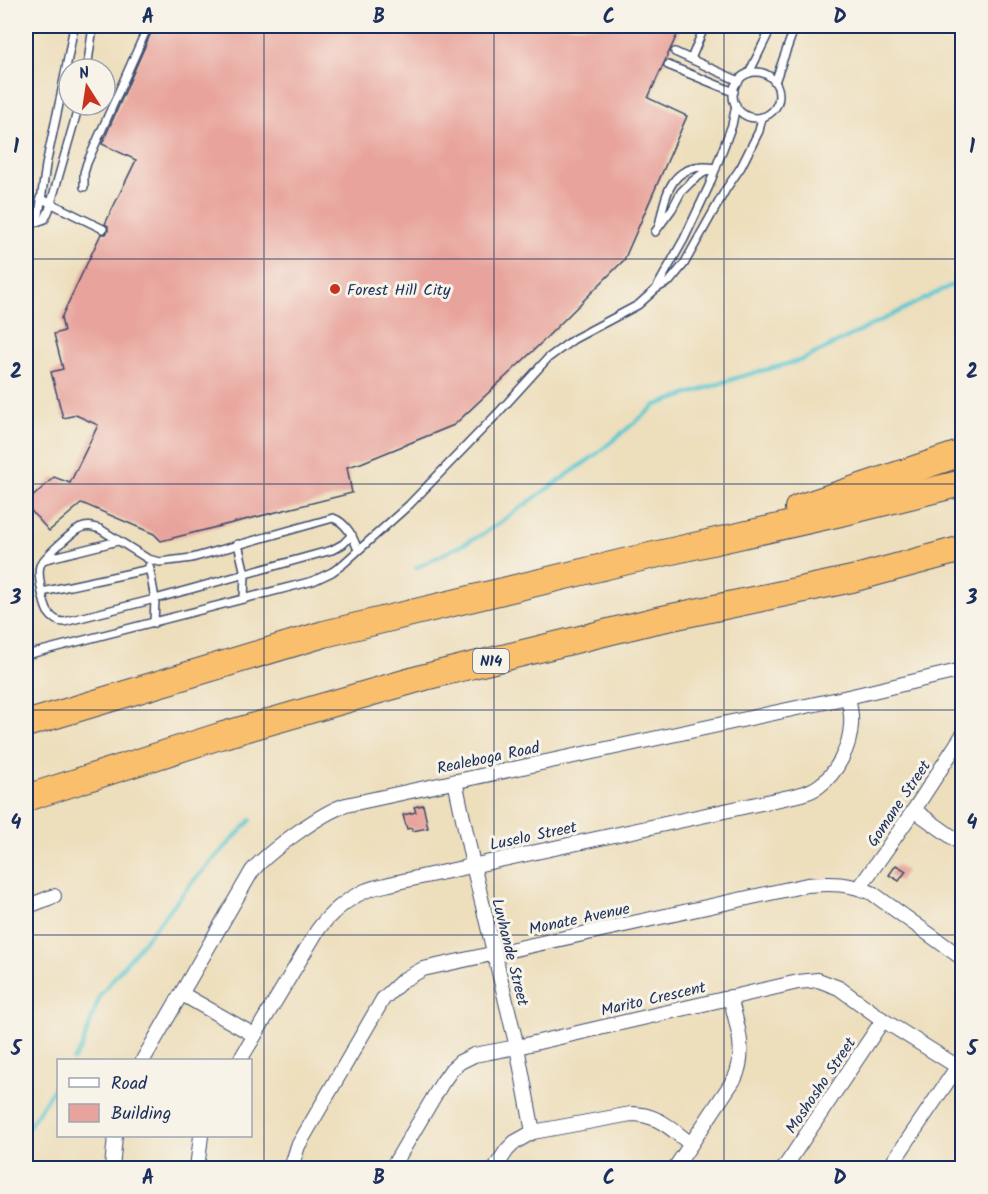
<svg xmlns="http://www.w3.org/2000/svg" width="988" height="1194" font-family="Kalam,sans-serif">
  <rect width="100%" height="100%" fill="#f7f3e8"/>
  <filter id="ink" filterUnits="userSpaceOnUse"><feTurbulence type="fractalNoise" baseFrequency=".0167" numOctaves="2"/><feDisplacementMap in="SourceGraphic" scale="12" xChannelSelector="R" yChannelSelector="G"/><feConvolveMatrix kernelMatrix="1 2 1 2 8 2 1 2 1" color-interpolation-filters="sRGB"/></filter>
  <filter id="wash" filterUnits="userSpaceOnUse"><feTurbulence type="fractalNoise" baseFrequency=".008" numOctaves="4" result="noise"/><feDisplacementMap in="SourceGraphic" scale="24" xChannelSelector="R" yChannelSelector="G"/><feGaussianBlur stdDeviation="1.35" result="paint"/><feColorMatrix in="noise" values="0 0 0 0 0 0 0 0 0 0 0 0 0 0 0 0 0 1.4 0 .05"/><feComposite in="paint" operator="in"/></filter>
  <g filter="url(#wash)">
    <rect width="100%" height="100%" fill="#eddebc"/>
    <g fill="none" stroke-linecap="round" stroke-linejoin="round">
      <g stroke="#5ac7d0" stroke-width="4">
        <polyline points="416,568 485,533 594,456 656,405 739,377 802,360 956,283 962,281"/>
        <polyline points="73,1060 81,1049 100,995 194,880 251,820"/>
        <polyline points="26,1131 58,1082"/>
      </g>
    </g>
    <g id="blocks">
      <g fill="#e8a49c">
        <polygon points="154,26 681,26 648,98 687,116 624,260 533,351 454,425 361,463 347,467 352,493 161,541 154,534 82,503 49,531 26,505 26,503 54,477 70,483 98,425 76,415 63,418 51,372 63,369 54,334 64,331 61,318 101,234 106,234 108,231 108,226 105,224 136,160 102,144"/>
        <polygon points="423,805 428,828 412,831 412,828 407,829 403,815 416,812 414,807"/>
        <polygon points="896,865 906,871 899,881 889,875"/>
      </g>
    </g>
  </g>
  <g filter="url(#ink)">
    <use href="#blocks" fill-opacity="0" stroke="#3a496c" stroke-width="1.5"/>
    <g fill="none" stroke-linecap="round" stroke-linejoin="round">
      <g stroke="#3a496c" stroke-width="10">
        <g id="service">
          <polyline points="675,52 739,81"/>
          <polyline points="691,59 703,30"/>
          <polyline points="668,65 734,92"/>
          <polyline points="87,69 93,26"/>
          <circle cx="756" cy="95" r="23"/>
          <polyline points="749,73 772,26"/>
          <polyline points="775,82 795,26"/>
          <polyline points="84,187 84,173 87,163 148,26"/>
          <polyline points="40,198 103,229"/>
          <polyline points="34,223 45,219 49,210 79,105"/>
          <path d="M655 232 672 209 681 192 691 182 703 173 716 168C672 161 666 191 659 226"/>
          <polyline points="26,271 31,223 39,215 46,165 61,95 74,26"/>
          <polyline points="657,288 670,281 684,264 726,189 741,167 759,131 762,117"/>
          <path d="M352 535 343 544 332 550 155 599 64 622C57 622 52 618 48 612 44 605 37 574 40 566 43 558 73 531 81 528 88 525 93 527 100 529L148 559 160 562 192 558 333 518C347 523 353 537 358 550"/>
          <polyline points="238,544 245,574 244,599"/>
          <polyline points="46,559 118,541"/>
          <polyline points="149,566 155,599 154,623"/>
          <polyline points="42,592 150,569"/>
          <polyline points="26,655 313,581 332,572 342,565 409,505 499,412 548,358 574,339 638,305 656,289 684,239 709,186 732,125 736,105"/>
        </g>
      </g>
      <g stroke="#3a496c" stroke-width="16">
        <g id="minor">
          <polyline points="455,781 473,865 517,1047 533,1132"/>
          <polyline points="914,810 962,844"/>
          <polyline points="860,887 914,810 962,736"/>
          <polyline points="26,907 54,896"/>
          <polyline points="182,994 254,1035"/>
          <path d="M143 1060 252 871C268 852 322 812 346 805L848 697 962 670"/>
          <path d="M240 1060 317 931C329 914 347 899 365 891 376 886 388 885 398 882L798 795C805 793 813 791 819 786 837 773 850 747 851 725 852 715 850 706 848 697"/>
          <polyline points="112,1168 115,1136"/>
          <polyline points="197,1168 201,1136"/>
          <path d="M291 1168 298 1146 383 999 403 980 423 969 807 885C830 883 850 883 872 893L962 958"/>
          <polyline points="392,1168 442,1083 452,1069 460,1062 474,1055 517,1047 798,982 818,980 839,988 883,1020 958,1067"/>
          <path d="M495 1168 507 1150 515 1142 533 1132 631 1114C658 1114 671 1129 691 1144"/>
          <path d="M675 1168 735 1078C747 1051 737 1025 730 997"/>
          <polyline points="784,1168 883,1020"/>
          <polyline points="889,1168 962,1060"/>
        </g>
      </g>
      <g stroke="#3a496c" stroke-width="28">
        <g id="motorway">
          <polyline points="798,508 962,453"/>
          <polyline points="26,724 324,634 632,560 845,512 962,483"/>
          <polyline points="26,798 220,736 425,677 653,621 852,579 962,549"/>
        </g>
      </g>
      <use href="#service" stroke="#fff" stroke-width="7"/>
      <use href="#minor" stroke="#fff" stroke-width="14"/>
      <use href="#motorway" stroke="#f9bf6c" stroke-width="26"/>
    </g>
  </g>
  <path fill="none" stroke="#1b2f5e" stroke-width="1.5" stroke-opacity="0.55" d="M264 26V1168M494 26V1168M724 26V1168M26 259H962M26 484H962M26 710H962M26 935H962"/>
  <circle fill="#c8321e" stroke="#f7f3e8" stroke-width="2" cx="335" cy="289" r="6"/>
  <g text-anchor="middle" stroke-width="6" stroke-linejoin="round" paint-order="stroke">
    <rect fill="#f7f3e8" stroke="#5d6a87" stroke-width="1.5" x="473" y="649" width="36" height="24" rx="4.5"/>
    <g font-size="15" font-weight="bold" fill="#1b2f5e">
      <text x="491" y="666">N14</text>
    </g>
    <g font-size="16" fill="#1b2f5e" stroke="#f7f3e8" text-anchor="start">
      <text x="347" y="295">Forest Hill City</text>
    </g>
    <g font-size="16" fill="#1b2f5e" stroke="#f7f3e8">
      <text transform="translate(488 757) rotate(-12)" y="6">Realeboga Road</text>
      <text transform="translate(898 803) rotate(-56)" y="6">Gomane Street</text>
      <text transform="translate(533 835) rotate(-12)" y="6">Luselo Street</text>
      <text transform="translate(579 918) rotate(-12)" y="6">Monate Avenue</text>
      <text transform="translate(511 952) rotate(76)" y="6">Luvhande Street</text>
      <text transform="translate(653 998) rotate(-13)" y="6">Marito Crescent</text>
      <text transform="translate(820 1085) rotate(-56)" y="6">Moshosho Street</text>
    </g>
  </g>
  <rect width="988" height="1194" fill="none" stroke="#f7f3e8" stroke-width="66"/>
  <rect x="57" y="1059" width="195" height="78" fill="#f7f3e8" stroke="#9fa5b1" stroke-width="1.5"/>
  <rect x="69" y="1078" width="30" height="9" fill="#ffffff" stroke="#9fa5b1" stroke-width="1.5"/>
  <text x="111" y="1089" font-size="18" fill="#1b2f5e">Road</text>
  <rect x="69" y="1104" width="30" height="18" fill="#e8a49c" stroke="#9fa5b1" stroke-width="1.5"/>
  <text x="111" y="1119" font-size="18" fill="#1b2f5e">Building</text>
  <g transform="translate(87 87) rotate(348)"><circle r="28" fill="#f7f3e8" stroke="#9fa5b1" stroke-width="1.5"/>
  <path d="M0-4.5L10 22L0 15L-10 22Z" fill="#c8321e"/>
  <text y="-9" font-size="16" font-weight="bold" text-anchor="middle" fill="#1b2f5e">N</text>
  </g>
  <rect x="33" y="33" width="922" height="1128" fill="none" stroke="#1b2f5e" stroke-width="2"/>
  <g font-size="20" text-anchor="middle" font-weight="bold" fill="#1b2f5e">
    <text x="148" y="23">A</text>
    <text x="379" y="23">B</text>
    <text x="609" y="23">C</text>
    <text x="840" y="23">D</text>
    <text x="16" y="153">1</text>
    <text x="972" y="153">1</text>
    <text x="16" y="378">2</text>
    <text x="972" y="378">2</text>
    <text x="16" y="604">3</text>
    <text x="972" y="604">3</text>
    <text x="16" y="829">4</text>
    <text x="972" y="829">4</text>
    <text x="16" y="1055">5</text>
    <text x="972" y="1055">5</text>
    <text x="148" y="1184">A</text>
    <text x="379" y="1184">B</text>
    <text x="609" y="1184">C</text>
    <text x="840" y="1184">D</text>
  </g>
</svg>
